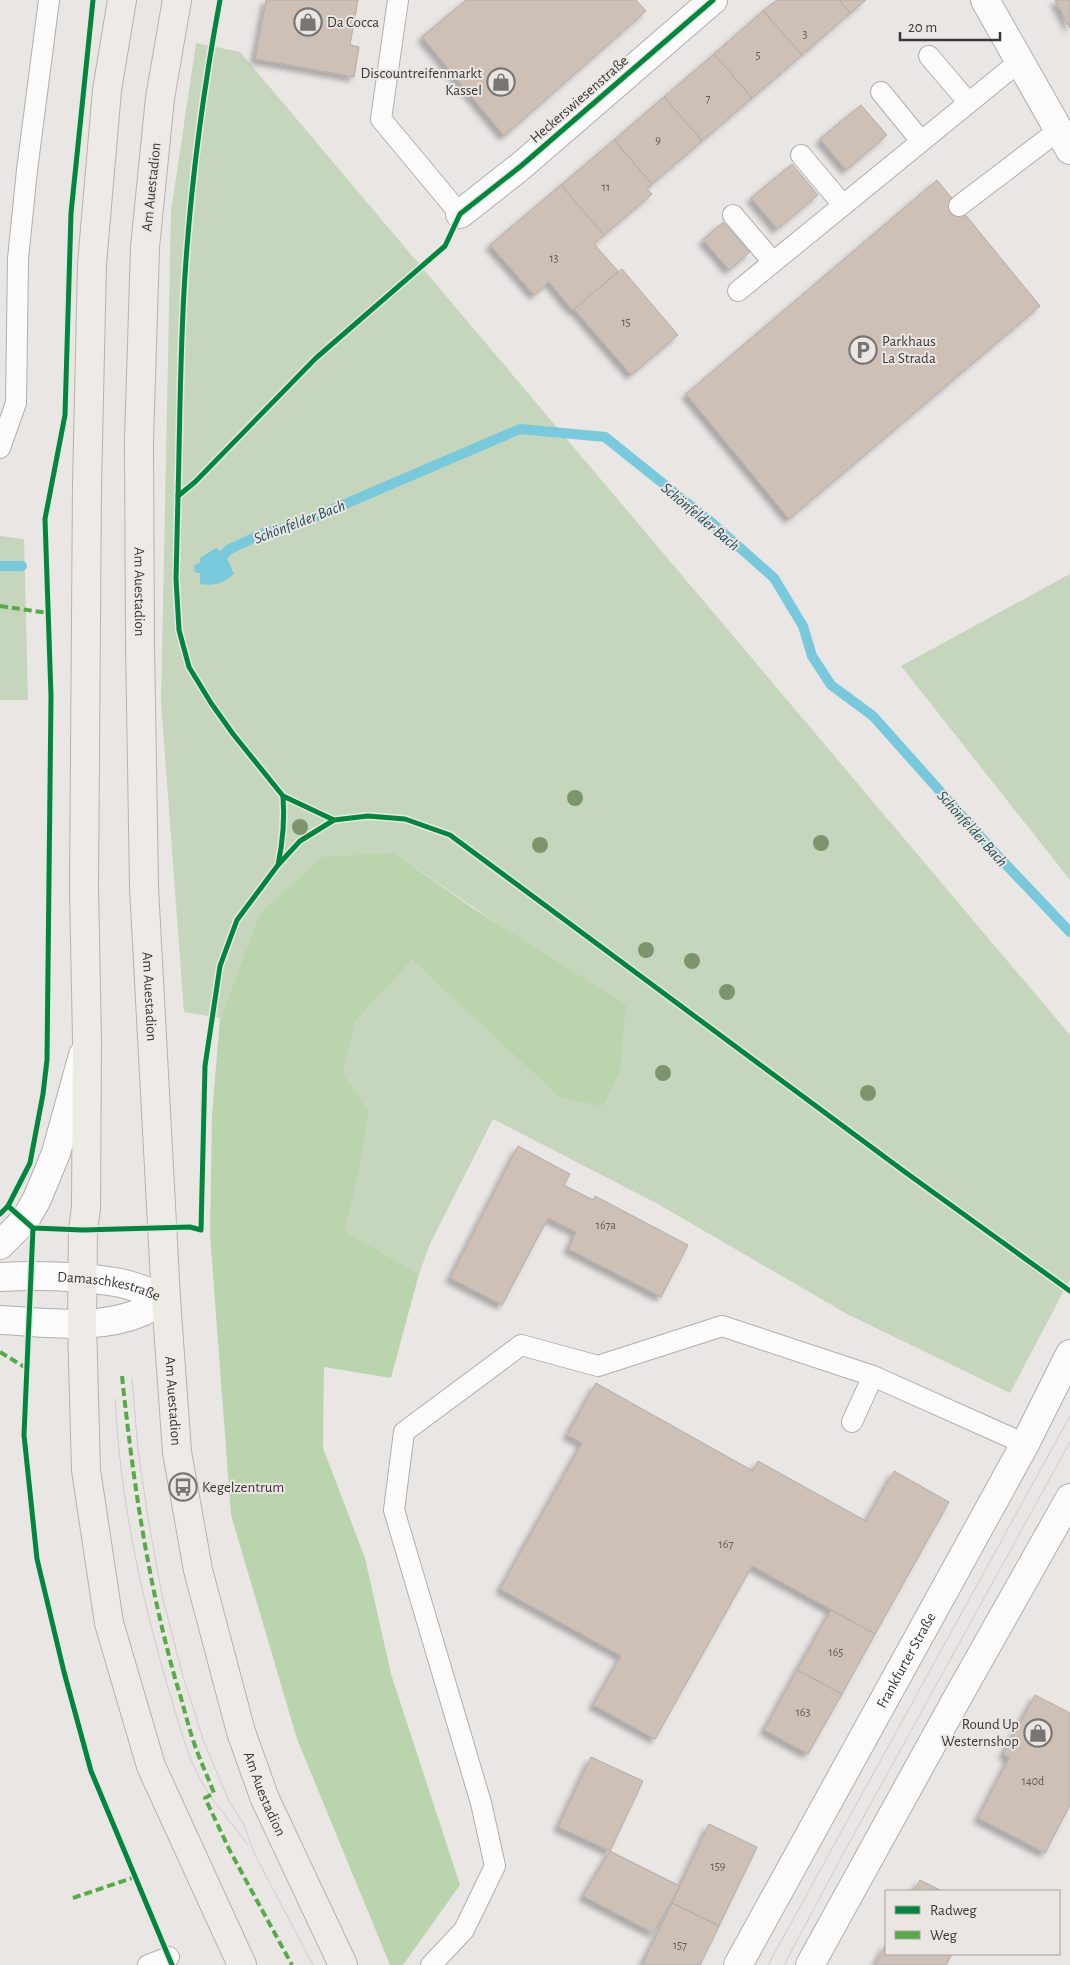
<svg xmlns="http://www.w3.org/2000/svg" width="1070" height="1965" font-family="'Alegreya Sans',sans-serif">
  <defs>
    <filter id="shadow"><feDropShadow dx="-4.5" dy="4.5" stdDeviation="2.5" flood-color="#0004"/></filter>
  </defs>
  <rect width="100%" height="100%" fill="#e9e6e4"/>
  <g fill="#c5d6bc">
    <polygon points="196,43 240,52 1070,1035 1070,1279 1010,1393 847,1314 658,1204 493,1119 430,1244 419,1274 345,1231 360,1169 369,1112 343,1073 356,1021 412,960 469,1011 517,937 394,853 259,915 220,1018 184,1012 161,702 171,212"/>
    <polygon points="0,536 24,539 28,700 0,700"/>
    <polygon points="1070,574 1070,880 901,666"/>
  </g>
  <polygon fill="#bad5ae" points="394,853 474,909 626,1005 620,1071 603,1106 561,1098 412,960 356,1021 343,1073 369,1112 360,1169 345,1231 419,1274 391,1378 324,1367 323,1448 365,1558 391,1674 460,1885 403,1965 390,1965 297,1739 231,1515 210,1235 212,1115 220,1018 259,915 322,857"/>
  <path fill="#79c9dc" d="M216 548 225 554 234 574C222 584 215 586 200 584V558Z"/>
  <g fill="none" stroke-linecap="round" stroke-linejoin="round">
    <g stroke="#79c9dc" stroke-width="10">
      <polyline points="0,566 22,566"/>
      <polyline points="199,568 215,565 228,550 264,533 296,525 520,429 605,437 711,522 774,578 803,626 812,656 831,685 873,716 996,854 1070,932"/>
    </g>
  </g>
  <g fill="#cec0b4" stroke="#b0adac" filter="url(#shadow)">
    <polygon points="266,0 358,0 350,45 359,47 354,77 255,59"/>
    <polygon points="466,0 636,0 646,11 504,136 422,37"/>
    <polygon points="777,0 839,0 850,13 802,55 763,11"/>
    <polygon points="839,0 866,0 850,13"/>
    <polygon points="1055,0 1070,0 1070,28 1067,23"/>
    <polygon points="763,11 802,55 752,98 714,54"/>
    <polygon points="714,54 752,98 702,141 664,97"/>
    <polygon points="664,97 702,141 652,184 614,140"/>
    <polygon points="861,105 887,135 846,170 820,139"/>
    <polygon points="614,140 652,184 647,189 652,194 604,235 561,185"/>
    <polygon points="792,164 818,195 777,229 751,198"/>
    <polygon points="937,180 1040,306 789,519 686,394"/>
    <polygon points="561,185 604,235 594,244 618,271 573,311 549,282 534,295 490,245"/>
    <polygon points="723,222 750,252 729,270 703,240"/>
    <polygon points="622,269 678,335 631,375 574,309"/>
    <polygon points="518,1146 570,1174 564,1185 593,1200 595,1196 688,1245 661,1297 568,1249 576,1232 548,1218 502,1305 450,1278"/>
    <polygon points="596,1383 753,1471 758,1461 866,1521 894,1471 949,1502 875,1634 752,1566 655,1739 593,1705 621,1656 500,1589 582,1443 567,1435"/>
    <polygon points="831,1610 875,1634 842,1694 797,1670"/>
    <polygon points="797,1670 842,1694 808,1754 764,1730"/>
    <polygon points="1035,1695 1070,1713 1070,1805 1045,1853 978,1818 1009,1758 1003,1754"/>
    <polygon points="591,1757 643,1781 610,1851 558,1827"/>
    <polygon points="709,1824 757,1847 719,1926 672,1903"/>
    <polygon points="610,1851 680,1886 653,1933 583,1896"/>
    <polygon points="920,1880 942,1891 914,1891"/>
    <polygon points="672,1903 719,1926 700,1965 642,1965"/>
    <polygon points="886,1943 886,1954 952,1954 946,1965 875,1965"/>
  </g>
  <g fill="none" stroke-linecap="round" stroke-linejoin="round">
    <g stroke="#b1afae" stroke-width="22">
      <g id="lane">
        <polyline points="398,0 381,119 460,214"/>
        <polyline points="929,56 968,102"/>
        <polyline points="881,92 921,141"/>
        <polyline points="801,155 843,205"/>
        <polyline points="959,206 1059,130"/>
        <polyline points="733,215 773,262"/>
        <polyline points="738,291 1020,61"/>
        <polyline points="0,448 16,403 18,259 27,170 49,0"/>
        <polyline points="873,1376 1025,1444"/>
        <polyline points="148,1965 169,1957"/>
        <polyline points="431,1965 464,1930 495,1866 481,1803 394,1510 404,1432 521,1345 598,1366 722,1326 873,1376 852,1422"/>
      </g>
    </g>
    <g stroke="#b1afae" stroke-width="30">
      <g id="street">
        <polyline points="985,0 1070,150"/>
        <polyline points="460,214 521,166 713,0"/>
        <polyline points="0,1245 25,1220 37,1199 56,1153 83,1055"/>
        <path id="s1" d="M0 1277C38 1275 78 1276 115 1282 133 1285 149 1292 166 1299"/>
        <path d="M0 1320C46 1322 98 1331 142 1312 150 1308 158 1303 166 1299"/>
      </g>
    </g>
    <g stroke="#b1afae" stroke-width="30">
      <g id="secondary">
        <path id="s2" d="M738 1965 1025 1444 1070 1354"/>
        <polyline points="810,1965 960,1693 1070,1498"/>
      </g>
    </g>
    <g stroke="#b8b2a9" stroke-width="30">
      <g id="primary">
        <polyline points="122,0 107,90 92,264 87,485 84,889 87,1040 86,1208 83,1230 82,1324 86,1470 109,1623 151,1766 242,1965"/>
        <path id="s3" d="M177 0 160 98 145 247 139 441 140 643 144 887 166 1299 177 1452 198 1570 241 1732 265 1799 343 1965"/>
      </g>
    </g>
    <use href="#lane" stroke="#fcfbfb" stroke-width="20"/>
    <use href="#street" stroke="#fcfbfb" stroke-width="28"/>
    <use href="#secondary" stroke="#fcfbfb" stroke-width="28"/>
    <use href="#primary" stroke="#eeebe7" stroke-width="28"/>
    <g stroke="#cfcece" stroke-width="1">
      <polyline points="132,1378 138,1450 148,1518 162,1595 182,1673 204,1742 228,1799 244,1825 254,1853 313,1965"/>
      <path d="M115 1399C120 1497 141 1597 169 1691 178 1719 185 1750 199 1777 211 1801 232 1823 248 1845"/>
      <polyline points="768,1965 1070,1416"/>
      <polyline points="784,1965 842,1856 1070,1442"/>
    </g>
    <g stroke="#55ac46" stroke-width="4" stroke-dasharray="8 4" stroke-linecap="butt">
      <polyline points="0,606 48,613"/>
      <polyline points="0,1352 26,1368"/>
      <path d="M122 1376C133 1481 148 1584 177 1685 183 1703 187 1722 193 1740 199 1758 207 1775 214 1793L205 1798 230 1851 292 1965"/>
      <polyline points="73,1898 135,1877"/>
    </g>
    <g stroke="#ebe6e2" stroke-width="8">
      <g id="cycleway">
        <path d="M178 496C180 423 180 349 185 275 191 183 203 91 220 0"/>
        <polyline points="334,820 283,796 233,734 211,703 189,667 179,630 176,579 178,496 195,482 316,358 445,246 460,214 521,166 713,0"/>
        <path d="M278 865C283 841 285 820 283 796"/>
        <polyline points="8,1206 33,1228 83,1230 190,1227 201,1230 205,1066 220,966 237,920 278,865 300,841 334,820 368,816 405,819 450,835 905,1172 1070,1291"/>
        <polyline points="0,1214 8,1206 30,1163 43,1094 47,1060 51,696 45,519 65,415 71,213 93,0"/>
        <polyline points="33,1228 24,1435 37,1559 64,1672 91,1771 172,1965"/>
      </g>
    </g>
    <use href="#cycleway" stroke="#00873e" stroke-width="5"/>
  </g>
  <g fill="#7d956d">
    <circle cx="575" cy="798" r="8"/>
    <circle cx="300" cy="827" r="8"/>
    <circle cx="821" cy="843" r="8"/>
    <circle cx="540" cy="845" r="8"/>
    <circle cx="646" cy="950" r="8"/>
    <circle cx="692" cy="961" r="8"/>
    <circle cx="727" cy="992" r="8"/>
    <circle cx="663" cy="1073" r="8"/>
    <circle cx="868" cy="1093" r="8"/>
  </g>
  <defs>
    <g id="shop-ring" transform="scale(1.4375)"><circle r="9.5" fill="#ebe6e2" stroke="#787674" stroke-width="1.5"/><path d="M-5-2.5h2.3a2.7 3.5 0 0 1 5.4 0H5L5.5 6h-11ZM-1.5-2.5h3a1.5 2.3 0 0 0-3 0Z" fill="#787674"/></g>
    <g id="parking-ring" transform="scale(1.4375)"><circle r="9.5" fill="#ebe6e2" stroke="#787674" stroke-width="1.5"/><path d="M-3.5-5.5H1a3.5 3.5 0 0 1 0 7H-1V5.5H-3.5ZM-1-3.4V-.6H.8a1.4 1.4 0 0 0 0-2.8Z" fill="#787674"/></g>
    <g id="bus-ring" transform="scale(1.4375)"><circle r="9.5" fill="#ebe6e2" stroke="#787674" stroke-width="1.5"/><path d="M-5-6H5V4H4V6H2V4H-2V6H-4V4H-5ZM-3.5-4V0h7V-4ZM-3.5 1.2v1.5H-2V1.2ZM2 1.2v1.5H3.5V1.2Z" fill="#787674"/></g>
  </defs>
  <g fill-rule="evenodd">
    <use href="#shop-ring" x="308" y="22"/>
    <use href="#shop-ring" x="501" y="82"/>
    <use href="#parking-ring" x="863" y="350"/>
    <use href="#bus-ring" x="183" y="1487"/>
    <use href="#shop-ring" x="1038" y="1733"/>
  </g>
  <g text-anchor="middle" stroke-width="4" stroke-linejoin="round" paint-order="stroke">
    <g font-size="12" fill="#605b57">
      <text x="805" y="38">3</text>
      <text x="758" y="59">5</text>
      <text x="708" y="102">7</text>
      <text x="658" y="144">9</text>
      <text x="606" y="191">11</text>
      <text x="554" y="262">13</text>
      <text x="626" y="326">15</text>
      <text x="606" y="1229">167a</text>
      <text x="726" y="1548">167</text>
      <text x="836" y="1656">165</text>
      <text x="803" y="1716">163</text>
      <text x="1033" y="1785">140d</text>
      <text x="718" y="1870">159</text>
      <text x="680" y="1949">157</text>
    </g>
    <g font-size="15" fill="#3b3938" stroke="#ebe6e2" text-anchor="start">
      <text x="327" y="27">Da Cocca</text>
      <text x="482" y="78" text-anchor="end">Discountreifenmarkt<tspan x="482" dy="17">Kassel</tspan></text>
      <text x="882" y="346">Parkhaus<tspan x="882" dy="17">La Strada</tspan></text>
      <text x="202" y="1492">Kegelzentrum</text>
      <text x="1019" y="1729" text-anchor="end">Round Up<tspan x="1019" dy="17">Westernshop</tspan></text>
    </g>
    <g font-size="15" fill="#3b3938" stroke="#ebe6e2">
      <text transform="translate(579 99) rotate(-41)" y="5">Heckerswiesenstraße</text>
      <text transform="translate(151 187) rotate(-84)" y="5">Am Auestadion</text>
      <text dy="5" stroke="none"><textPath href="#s3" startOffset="594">Am Auestadion</textPath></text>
      <text dy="5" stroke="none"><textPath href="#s3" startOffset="999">Am Auestadion</textPath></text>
      <text dy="5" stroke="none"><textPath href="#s1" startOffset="110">Damaschkestraße</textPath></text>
      <text dy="5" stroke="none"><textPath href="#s3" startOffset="1404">Am Auestadion</textPath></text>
      <text dy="5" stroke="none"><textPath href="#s2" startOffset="348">Frankfurter Straße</textPath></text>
      <text dy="5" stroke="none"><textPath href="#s3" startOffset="1809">Am Auestadion</textPath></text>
    </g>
    <g font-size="16" font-style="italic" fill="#1e4f5b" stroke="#ebe6e2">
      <text transform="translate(701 516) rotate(40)" y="6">Schönfelder Bach</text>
      <text transform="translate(299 521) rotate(-21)" y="6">Schönfelder Bach</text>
      <text transform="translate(973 828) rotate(48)" y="6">Schönfelder Bach</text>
    </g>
  </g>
  <rect x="885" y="1890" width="175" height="65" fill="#ebe6e2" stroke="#a5a19e"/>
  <rect x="895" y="1906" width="25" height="8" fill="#00873e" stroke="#a5a19e"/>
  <text x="930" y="1915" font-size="15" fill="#3b3938">Radweg</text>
  <rect x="895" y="1931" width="25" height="8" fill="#55ac46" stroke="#a5a19e"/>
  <text x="930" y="1940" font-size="15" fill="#3b3938">Weg</text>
  <path d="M900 32v8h100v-8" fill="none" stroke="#3b3938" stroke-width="2.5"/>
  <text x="908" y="32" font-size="15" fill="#3b3938" stroke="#ebe6e2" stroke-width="4" paint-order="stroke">20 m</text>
</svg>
